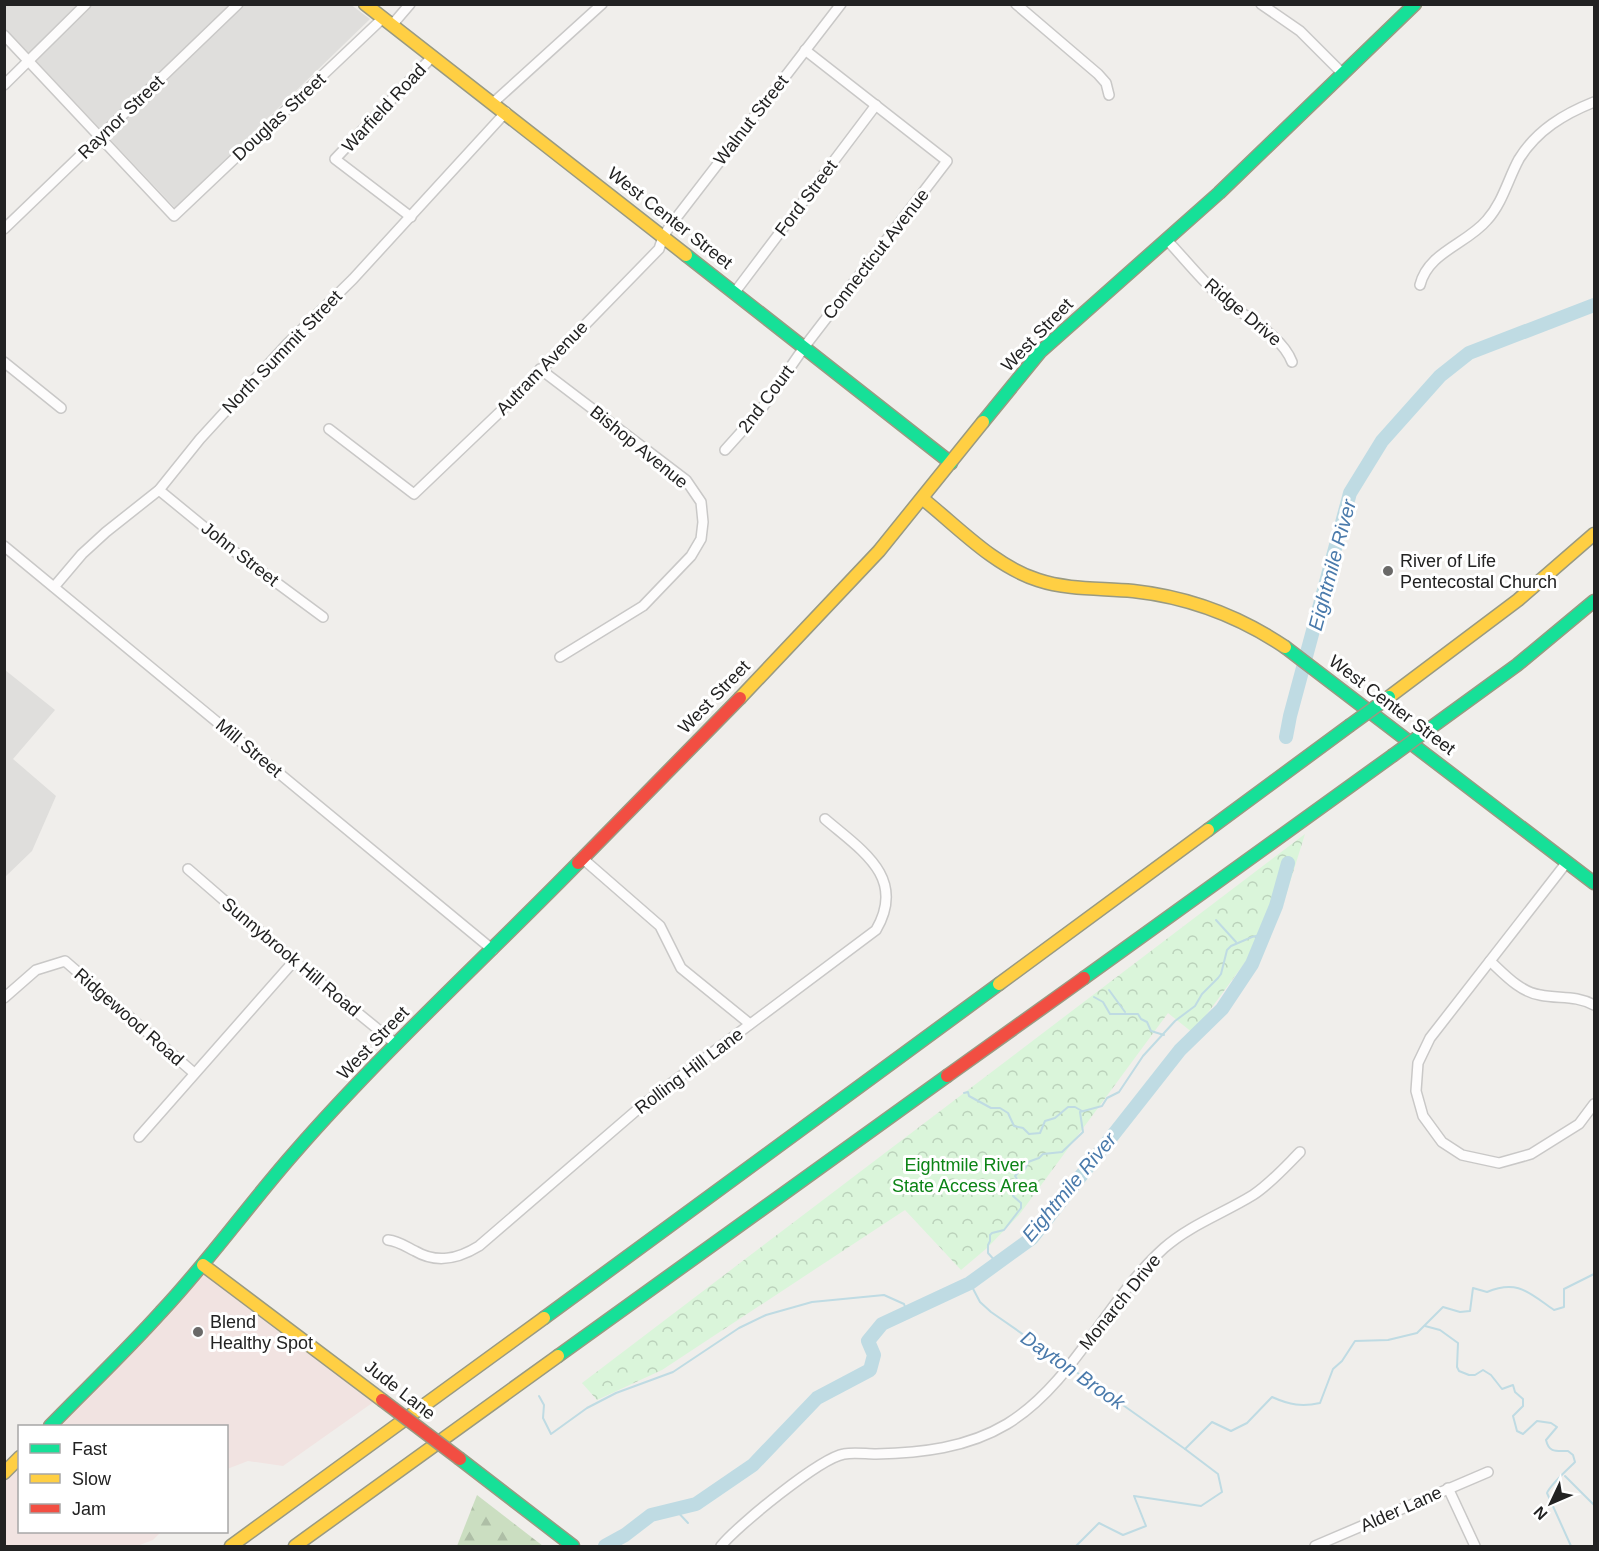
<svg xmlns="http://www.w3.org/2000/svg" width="1599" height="1551" font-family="Arial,sans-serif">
  <defs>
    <pattern id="forest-firs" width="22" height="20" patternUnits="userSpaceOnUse" patternTransform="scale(1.5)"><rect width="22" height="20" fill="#cbdec1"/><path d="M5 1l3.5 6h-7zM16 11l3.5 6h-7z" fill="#aebea6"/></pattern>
    <pattern id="park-crowns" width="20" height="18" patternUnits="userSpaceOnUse" patternTransform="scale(1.5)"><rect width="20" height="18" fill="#daf5da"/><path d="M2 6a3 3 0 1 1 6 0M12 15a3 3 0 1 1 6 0" fill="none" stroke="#bbd2bb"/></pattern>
  </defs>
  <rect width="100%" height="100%" fill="#f0eeeb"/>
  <g fill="#dfdedc">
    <polygon points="5,4 350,4 370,19 175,208 5,28"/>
    <polygon points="5,670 55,710 13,759 56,796 32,851 5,877"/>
  </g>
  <g fill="#f1e3e1">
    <polygon points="203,1271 375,1401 283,1466 248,1461 227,1469 226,1426 54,1426"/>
    <polygon points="19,1461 20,1532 161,1532 153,1540 137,1546 5,1546 5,1476"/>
  </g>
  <polygon fill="url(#forest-firs)" points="477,1495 543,1546 457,1546"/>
  <polygon fill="url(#park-crowns)" points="1305,834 1285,898 1263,938 1193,1033 1168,1013 1019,1215 987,1248 961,1270 905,1210 662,1370 597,1400 582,1383"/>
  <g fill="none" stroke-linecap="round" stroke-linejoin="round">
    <g stroke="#bfdbe3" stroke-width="2">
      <polyline points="1216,920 1236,942"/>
      <polyline points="1109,990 1125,1012"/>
      <polyline points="1094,997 1103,1002 1110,1014 1138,1014 1141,1019 1147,1022 1151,1031 1164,1035"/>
      <polyline points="964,1093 968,1092 969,1096 991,1108 1000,1108 1008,1113 1014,1126 1023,1128 1029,1134 1040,1133 1045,1121 1055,1118 1068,1107 1075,1107 1082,1111"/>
      <polyline points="997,1263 988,1253 988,1245 990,1241 990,1235 992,1233 1004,1230 1021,1208 1021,1203 1013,1196 1019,1182 1015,1176 1021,1170 1025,1169 1028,1162 1039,1158 1043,1154 1062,1152 1083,1132 1080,1112 1102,1106 1107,1098 1119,1092 1143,1056 1175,1021 1195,1006 1202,994 1218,978 1221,974 1227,950 1231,946 1252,937 1264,934"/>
      <polyline points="970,1283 980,1302 991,1312 1067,1365"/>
      <path d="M1425 1326 1440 1330 1458 1343 1457 1367 1459 1371 1469 1375H1475L1483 1370 1491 1375 1502 1389 1513 1385 1515 1392 1523 1399V1406L1513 1416 1517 1431 1523 1434 1537 1421 1551 1423 1557 1427 1546 1440C1549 1453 1556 1451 1568 1451L1573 1455 1575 1462C1568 1469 1550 1485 1547 1493L1571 1546"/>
      <path d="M1072 1369 1185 1449 1212 1422 1231 1431 1247 1423 1272 1397C1290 1405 1302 1407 1320 1403L1333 1369 1342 1361 1355 1341 1388 1340 1417 1333 1443 1307 1460 1312 1470 1311 1473 1288 1487 1292C1518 1279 1529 1293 1554 1310L1564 1307V1289L1594 1274"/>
      <polyline points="539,1396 544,1405 543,1418 551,1434 587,1408 616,1393 673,1372 739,1328 766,1315 812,1302 884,1295 904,1304 907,1312"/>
      <polyline points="1565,1476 1594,1505"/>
      <polyline points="674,1508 688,1523"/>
      <polyline points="1076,1546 1099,1523 1123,1535 1146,1526 1134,1496 1201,1506 1222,1492 1218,1474 1185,1449"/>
    </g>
    <g stroke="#bfdbe3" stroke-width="14">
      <polyline points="1286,737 1290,716 1350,493 1382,441 1440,376 1469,353 1594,305"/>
      <polyline points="605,1546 625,1535 651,1515 696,1504 753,1465 817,1398 870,1370 874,1355 868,1341 882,1324 970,1283 1032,1238 1180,1050 1222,1009 1252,964 1276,906 1288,863"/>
    </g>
    <g stroke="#c9c8c7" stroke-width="12">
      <g id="street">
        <polyline points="1016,4 1098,74 1106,83 1109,95"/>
        <polyline points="1261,4 1300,31 1343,74"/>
        <polyline points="392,25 410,4"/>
        <polyline points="4,35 174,216 383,18"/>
        <polyline points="4,85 86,4"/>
        <polyline points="494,102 602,4"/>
        <polyline points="411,217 335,159 433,56"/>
        <polyline points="4,229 238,4"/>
        <path d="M1166 239C1183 257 1199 277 1217 294 1240 315 1281 333 1292 362"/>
        <path d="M1420 285C1428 252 1467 244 1487 220 1503 202 1508 179 1519 159 1537 130 1564 114 1594 102"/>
        <polyline points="735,292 876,105"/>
        <polyline points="4,362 61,408"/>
        <polyline points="540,369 686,480 701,502 703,522 701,539 691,556 643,606 560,657"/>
        <polyline points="329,429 414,494 503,409 659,249 663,237 670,226 841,4"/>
        <polyline points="725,450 760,411 805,346 947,161 805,50"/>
        <polyline points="159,490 231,549 323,617"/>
        <polyline points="4,546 493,950"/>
        <polyline points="54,587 82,554 106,532 159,490 200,439 287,344 353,279 506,112"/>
        <polyline points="582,858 660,926 681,968 750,1024"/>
        <polyline points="1567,862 1430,1038 1418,1063 1416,1091 1423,1116 1442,1142 1462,1155 1499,1163 1531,1154 1579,1124 1594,1104"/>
        <polyline points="188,869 294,961 396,1044"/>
        <path d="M1490 961C1504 974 1520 992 1540 995 1560 999 1575 995 1594 1005"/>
        <polyline points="4,998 36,970 65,961 194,1073"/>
        <polyline points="139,1137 294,961"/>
        <path d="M388 1240C398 1241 405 1246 415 1251 437 1264 458 1259 479 1246L645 1103 876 930C907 877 861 850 825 819"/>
        <polyline points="1448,1488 1475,1546"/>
        <path d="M721 1546C737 1526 820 1458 844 1454 854 1452 866 1454 876 1454 921 1453 967 1448 1007 1424 1074 1383 1106 1300 1164 1248 1190 1225 1224 1213 1253 1195 1270 1184 1286 1166 1300 1152"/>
        <polyline points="1315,1546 1488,1472"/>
      </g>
    </g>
    <g stroke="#999a82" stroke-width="15">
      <g id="fast">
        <polyline points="686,255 951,463"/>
        <polyline points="983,422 1040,352 1219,193 1415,4"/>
        <polyline points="1285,647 1594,883"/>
        <polyline points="1429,729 1517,665 1594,601"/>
        <polyline points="1208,830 1349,726"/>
        <polyline points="1084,978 1392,756"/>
        <polyline points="544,1318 999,984"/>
        <polyline points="558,1356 947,1076"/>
        <path d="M50 1426C87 1388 126 1351 161 1312 209 1261 249 1204 295 1152 384 1050 484 959 578 863"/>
        <polyline points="460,1459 573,1546"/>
      </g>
    </g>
    <g stroke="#999a82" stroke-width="15">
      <g id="slow">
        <polyline points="365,4 686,255"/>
        <path d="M923 499C958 527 994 566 1038 580 1068 590 1101 588 1133 591 1188 597 1239 616 1285 647"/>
        <polyline points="1389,697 1518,600 1594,534"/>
        <polyline points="740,698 879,551 983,422"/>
        <polyline points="999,984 1208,830"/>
        <polyline points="203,1265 382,1400"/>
        <polyline points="4,1473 20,1457"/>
        <polyline points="231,1546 544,1318"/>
        <polyline points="295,1546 558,1356"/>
      </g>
    </g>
    <g stroke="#999a82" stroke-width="15">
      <g id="jam">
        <polyline points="578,863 740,698"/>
        <polyline points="947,1076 1084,978"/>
      </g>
    </g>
    <use href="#street" stroke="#fdfcfc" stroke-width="9"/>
    <use href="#fast" stroke="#16e098" stroke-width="12"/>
    <use href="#slow" stroke="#ffcf43" stroke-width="12"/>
    <use href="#jam" stroke="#f24e42" stroke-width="12"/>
    <g stroke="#999a82" stroke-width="15" stroke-linecap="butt">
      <g id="fast-bridge">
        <polyline points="1349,726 1389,697"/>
        <polyline points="1392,756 1429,729"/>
      </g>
    </g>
    <g stroke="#999a82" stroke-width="15" stroke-linecap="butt">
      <polyline id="jam-bridge" points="382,1400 460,1459"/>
    </g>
    <use href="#fast-bridge" stroke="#16e098" stroke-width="12"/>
    <use href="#jam-bridge" stroke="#f24e42" stroke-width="12"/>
  </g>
  <g fill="#6a6968" stroke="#fff" stroke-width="2">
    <circle cx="1388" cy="571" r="6"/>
    <circle cx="198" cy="1332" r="6"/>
  </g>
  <g text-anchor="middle" stroke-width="6" stroke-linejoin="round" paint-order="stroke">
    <g font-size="18" fill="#222" stroke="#fff">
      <text transform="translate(384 108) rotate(-47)" y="6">Warfield Road</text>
      <text transform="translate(121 117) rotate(-44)" y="6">Raynor Street</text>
      <text transform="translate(279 117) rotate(-43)" y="6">Douglas Street</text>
      <text transform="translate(751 120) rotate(-52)" y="6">Walnut Street</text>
      <text transform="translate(806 198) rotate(-53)" y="6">Ford Street</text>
      <text transform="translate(670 218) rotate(38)" y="6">West Center Street</text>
      <text transform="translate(876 254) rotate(-52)" y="6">Connecticut Avenue</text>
      <text transform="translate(1243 312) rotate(40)" y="6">Ridge Drive</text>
      <text transform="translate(1037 335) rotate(-46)" y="6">West Street</text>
      <text transform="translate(282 352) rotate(-46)" y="6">North Summit Street</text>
      <text transform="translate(542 368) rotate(-46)" y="6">Autram Avenue</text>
      <text transform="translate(766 399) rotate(-53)" y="6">2nd Court</text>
      <text transform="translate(639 447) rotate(39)" y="6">Bishop Avenue</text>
      <text transform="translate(240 554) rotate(38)" y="6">John Street</text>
      <text transform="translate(714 697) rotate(-46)" y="6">West Street</text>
      <text transform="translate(1392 705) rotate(37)" y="6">West Center Street</text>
      <text transform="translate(249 748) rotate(40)" y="6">Mill Street</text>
      <text transform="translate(291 957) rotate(40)" y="6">Sunnybrook Hill Road</text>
      <text transform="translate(129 1017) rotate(41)" y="6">Ridgewood Road</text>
      <text transform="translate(373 1043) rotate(-46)" y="6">West Street</text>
      <text transform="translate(689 1071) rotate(-37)" y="6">Rolling Hill Lane</text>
      <text transform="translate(1120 1302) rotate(-51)" y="6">Monarch Drive</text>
      <text transform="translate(400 1390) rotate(38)" y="6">Jude Lane</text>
      <text transform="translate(1401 1509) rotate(-24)" y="6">Alder Lane</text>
    </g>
    <g font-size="18" fill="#222" stroke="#fff" text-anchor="start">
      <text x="1400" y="567">River of Life<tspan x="1400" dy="21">Pentecostal Church</tspan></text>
      <text x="210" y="1328">Blend<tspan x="210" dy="21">Healthy Spot</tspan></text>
    </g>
    <g font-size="18" fill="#0c8416" stroke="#fff">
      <text x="965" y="1171">Eightmile River<tspan x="965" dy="21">State Access Area</tspan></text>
    </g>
    <g font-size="20" font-style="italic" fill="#4a7aab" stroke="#fff">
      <text transform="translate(1332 565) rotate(-75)" y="7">Eightmile River</text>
      <text transform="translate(1069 1187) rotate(-50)" y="7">Eightmile River</text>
      <text transform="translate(1073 1370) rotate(35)" y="7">Dayton Brook</text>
    </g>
  </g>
  <rect width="1599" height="1551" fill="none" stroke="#222222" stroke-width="12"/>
  <rect x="18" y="1425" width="210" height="108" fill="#ffffff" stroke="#a7a7a7" stroke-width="1.5"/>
  <rect x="30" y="1444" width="30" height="9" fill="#16e098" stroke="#a7a7a7" stroke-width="1.5"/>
  <text x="72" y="1455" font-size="18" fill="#222222">Fast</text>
  <rect x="30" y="1474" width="30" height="9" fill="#ffcf43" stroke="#a7a7a7" stroke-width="1.5"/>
  <text x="72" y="1485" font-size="18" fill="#222222">Slow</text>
  <rect x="30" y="1504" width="30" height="9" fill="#f24e42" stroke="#a7a7a7" stroke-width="1.5"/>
  <text x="72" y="1515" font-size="18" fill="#222222">Jam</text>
  <g transform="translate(1551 1503) rotate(226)" stroke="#ffffff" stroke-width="4.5" paint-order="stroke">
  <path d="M0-4.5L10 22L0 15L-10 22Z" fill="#222222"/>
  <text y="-9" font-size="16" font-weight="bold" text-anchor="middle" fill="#222222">N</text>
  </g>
</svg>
